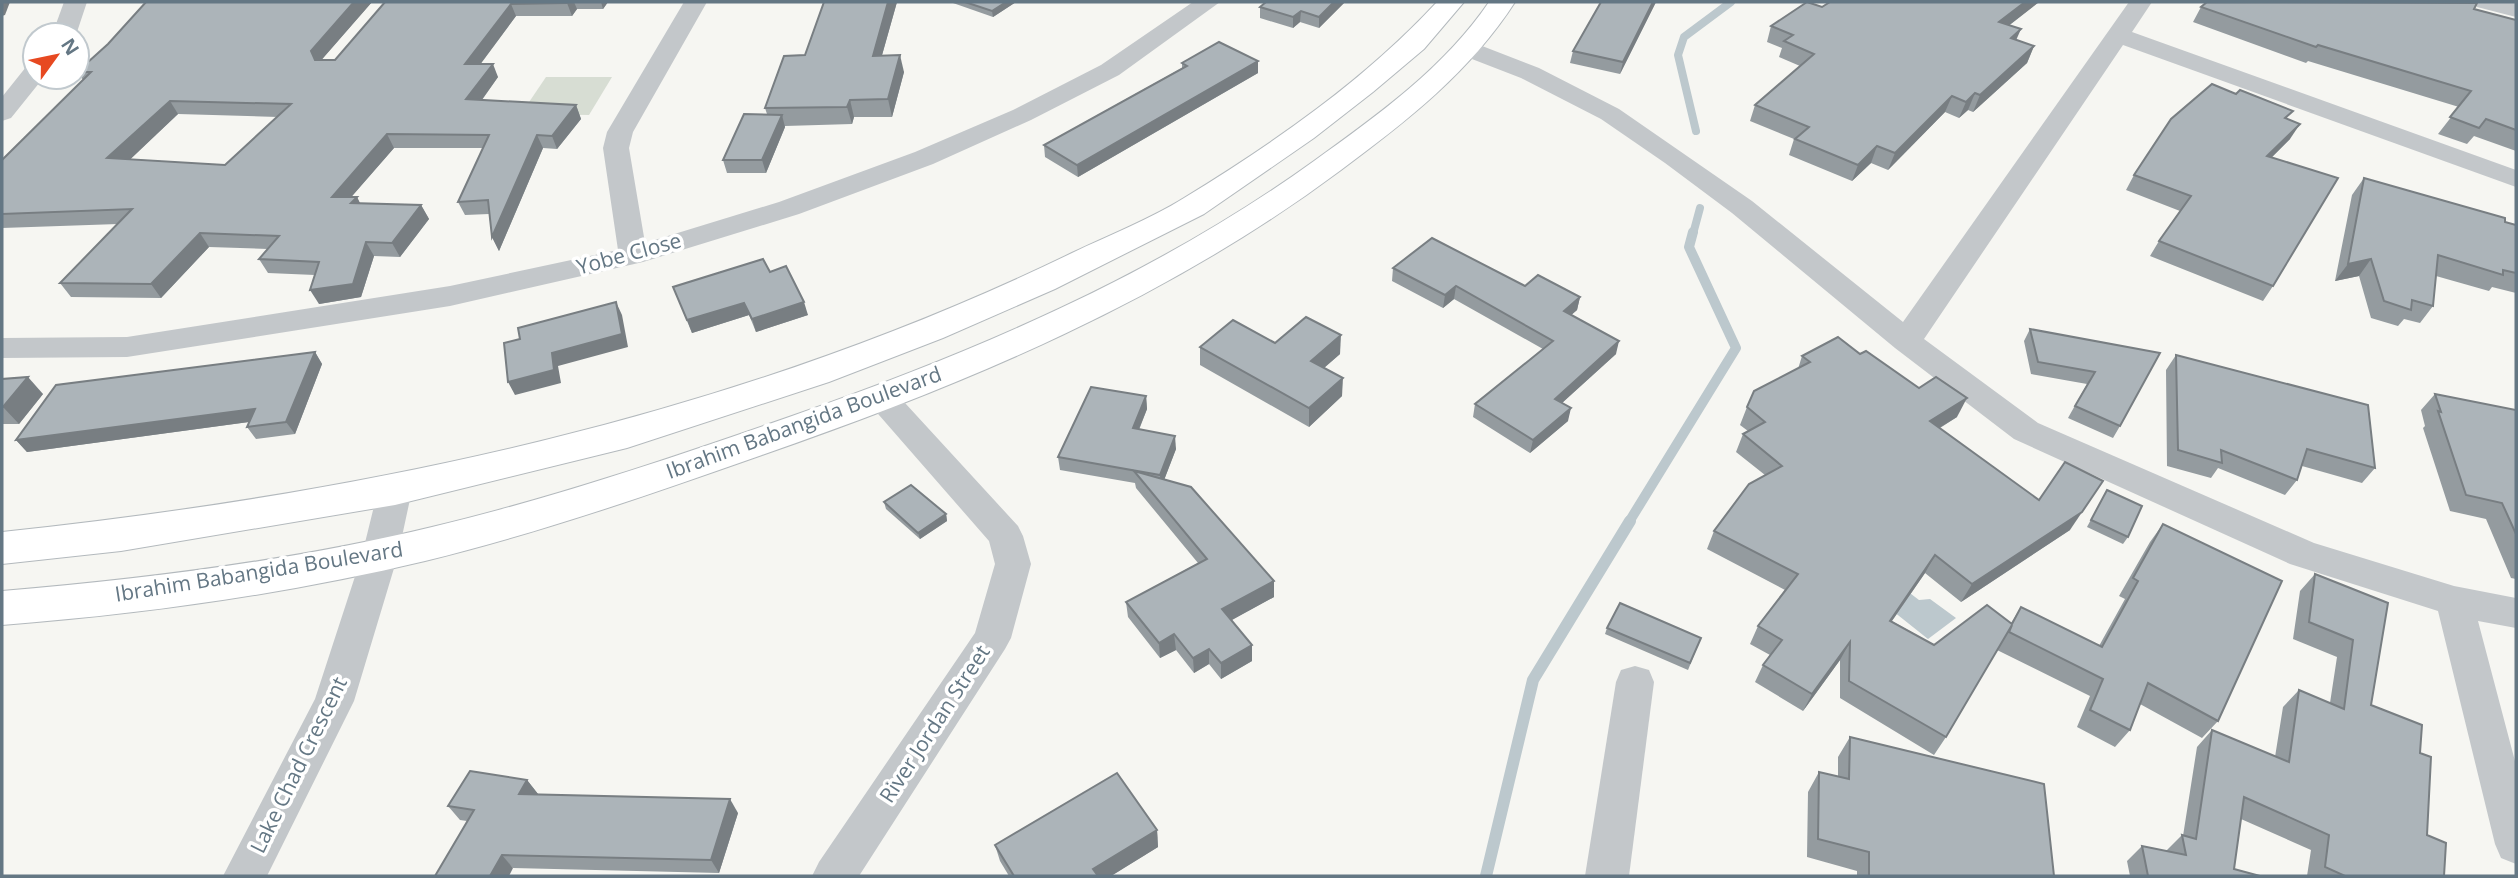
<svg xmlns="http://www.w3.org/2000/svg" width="2518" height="878" font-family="'Open Sans',sans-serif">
  <rect width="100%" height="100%" fill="#f6f6f2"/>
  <polygon fill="#d7ddd3" points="546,77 612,77 589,115 521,114"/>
  <polygon fill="#bcc8cd" points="1894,581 1919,600 1930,599 1956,618 1928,639 1874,596"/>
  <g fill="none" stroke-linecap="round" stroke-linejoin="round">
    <g stroke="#bcc8cd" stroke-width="8">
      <polyline points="1696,131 1678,55 1684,37 1731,2"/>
      <polyline points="1693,234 1700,208"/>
    </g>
    <polyline stroke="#bcc8cd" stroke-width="10" points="1629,522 1736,348 1689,247 1693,232"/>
    <polyline stroke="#bcc8cd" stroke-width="12" points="1486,876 1533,680 1630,521"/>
    <g stroke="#b3b9bd" stroke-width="2">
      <g id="secondary">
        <path d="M1437 2H1464L1424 49 1373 92 1314 138 1204 214 1055 289 943 338 829 382 627 448 395 505 121 551 2 564V532C370 493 737 416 1072 253 1109 235 1149 220 1184 198 1274 143 1365 80 1437 2Z"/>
        <path d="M1489 2H1515C1470 72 1407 121 1341 170 1167 300 967 384 762 455 651 494 540 533 425 561 287 594 144 614 2 625V591C146 579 291 561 432 527 554 498 674 457 792 416 975 352 1156 275 1314 161 1378 115 1444 68 1489 2Z"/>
      </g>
    </g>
    <g fill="#c3c7ca" fill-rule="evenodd">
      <polygon points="64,2 87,2 76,35 52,35"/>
      <polygon points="684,2 707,2 633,132 629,148 645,243 779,202 915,152 1013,110 1101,65 1193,2 1220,2 1119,75 1031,120 933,164 799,214 643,262 450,306 127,357 2,358 2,338 127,337 450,286 618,250 603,148 607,132"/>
      <polygon points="2129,2 2152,2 2132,32 2516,170 2516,187 2123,45 1924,339 2038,423 2314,543 2454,586 2516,598 2516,628 2478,621 2516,765 2516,864 2501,858 2495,844 2438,611 2290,564 2014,439 1895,348 1732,213 1665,163 1601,119 1521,78 1459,54 1456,49 1459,44 1468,42 1477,44 1539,68 1619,109 1752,201 1903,322"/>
      <polygon points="2473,2 2516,3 2516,17 2477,7"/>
      <polygon points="35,65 35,77 44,77 11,118 2,121 2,97 26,67"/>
      <polygon points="883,388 894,391 1018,526 1023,536 1031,564 1011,638 1005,649 859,876 812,876 819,862 975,633 995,564 989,541 872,407 867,399 872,391"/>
      <polygon points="395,477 407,481 412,490 398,555 354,701 267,876 223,876 315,699 362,555 378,490 383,481"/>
      <polygon points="1635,666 1649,670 1654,682 1629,876 1585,876 1616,682 1621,670"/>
    </g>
    <use href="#secondary" fill="#fff" fill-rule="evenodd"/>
  </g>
  <g fill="#949b9f" fill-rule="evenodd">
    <path d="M146 2H372L321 60H335L385 2H608L603 9H577L572 16H516L480 64 498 77 482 100 576 105 581 119 557 149 543 148 499 251 492 237 489 214 465 215 458 202 483 148H394L351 197H357L360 204 421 205 429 219 400 257 374 256 361 297 319 304 315 275 268 273 259 259 268 249 209 247 161 298 71 297 60 283 118 224 2 228V160L83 80 77 72 108 44ZM178 114 278 117 225 165 130 159Z"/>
    <polygon points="824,2 897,2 882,55 904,72 892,117 854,117 852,124 785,126 785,127 766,173 727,173 723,160 767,114 765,108 805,55"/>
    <polygon points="953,2 1016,2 993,17 953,3"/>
    <polygon points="1266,2 1345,2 1319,28 1300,22 1293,28 1260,18 1260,7"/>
    <polygon points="1601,2 1656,2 1620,74 1570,63 1573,51"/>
    <polygon points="1830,2 2039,2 2009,25 2016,40 2034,46 2027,63 1973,112 1968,110 1959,118 1945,112 1888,170 1871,163 1852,181 1789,155 1794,139 1750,121 1755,105 1800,66 1779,57 1782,48 1767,42 1771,26 1822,7"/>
    <polygon points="2201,7 2474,9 2516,20 2516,151 2474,136 2467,144 2438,134 2459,107 2308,61 2306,63 2193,22"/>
    <polygon points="1182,63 1258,73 1078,177 1045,157 1044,145 1182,68"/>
    <polygon points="2288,119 2290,139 2272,157 2273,286 2263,301 2150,256 2159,241 2180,211 2126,190 2134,175"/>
    <polygon points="2364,178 2516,225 2516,293 2492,287 2489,291 2436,276 2433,306 2420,323 2404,319 2398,326 2371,318 2359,276 2335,281 2352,195"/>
    <polygon points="1393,268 1525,286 1580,297 1577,310 1571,315 1616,354 1562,403 1568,421 1530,453 1473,417 1475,404 1543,349 1454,299 1443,308 1392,281"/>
    <polygon points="770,272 808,315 756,332 749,315 692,333 673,287"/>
    <polygon points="2030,329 2160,353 2120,426 2113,438 2068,418 2087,384 2031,374 2024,341"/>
    <polygon points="1275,343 1340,354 1324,368 1342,396 1309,427 1200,365 1200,347"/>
    <polygon points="315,352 322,364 295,434 256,439 247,427 249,422 27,452 16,440"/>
    <polygon points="1860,354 1957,417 1940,428 2070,530 1961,602 1925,573 1892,621 1934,645 2011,623 2021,607 2099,646 2125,599 2119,596 2150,542 2163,524 2218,721 2202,738 2140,704 2130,730 2115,747 2077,727 2090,696 1997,650 1946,737 1934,755 1840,698 1840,660 1803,711 1755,682 1763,665 1770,655 1750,644 1758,626 1785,590 1707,549 1714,531 1765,475 1736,452 1743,434 1748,431 1740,425 1747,407 1798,369 1802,356"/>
    <polygon points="2176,355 2375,468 2362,483 2302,466 2297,480 2285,495 2218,468 2211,478 2167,466 2166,370"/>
    <polygon points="2,379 43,394 19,424 2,424"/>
    <polygon points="2435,394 2516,410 2516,579 2511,578 2486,519 2450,511 2423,428 2425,426 2421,410"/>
    <polygon points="1146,396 1147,409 1139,430 1176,449 1164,480 1274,597 1231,620 1252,645 1252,661 1221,679 1209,664 1194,673 1176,650 1160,658 1128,617 1126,602 1198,563 1136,488 1135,483 1060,470 1058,457"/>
    <polygon points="2107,490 2128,537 2123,544 2087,527"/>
    <polygon points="884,502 946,514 947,521 920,539 886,509"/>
    <polygon points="2315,574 2388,603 2371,705 2420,753 2427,835 2444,876 2307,876 2311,850 2241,819 2234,869 2260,876 2130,876 2127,861 2142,846 2166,851 2182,835 2183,836 2197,747 2212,730 2275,757 2283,707 2299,690 2330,703 2337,657 2293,639 2300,591"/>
    <polygon points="1607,628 1701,638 1688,670 1605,634"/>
    <polygon points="1850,737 2054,876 1857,876 1857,871 1807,857 1808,792 1819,772 1838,777 1838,757"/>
    <polygon points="527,780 538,794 738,813 719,873 513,868 467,821 460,820 448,806"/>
    <polygon points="1157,830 1158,847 1111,876 1009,876 1000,861 995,845"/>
  </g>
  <g fill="#787e82">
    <polygon points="2,2 10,2 5,15 2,16"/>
    <polygon points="354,2 372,2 318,64 311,51"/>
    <polygon points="568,2 574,2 577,9 572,16 567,3"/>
    <polygon points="601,2 608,2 603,9"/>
    <polygon points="888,2 897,2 877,73 873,56"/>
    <polygon points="1006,2 1016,2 993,17 992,11"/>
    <polygon points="1334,2 1345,2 1319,28 1319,17"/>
    <polygon points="1653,2 1656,2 1620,74 1623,62"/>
    <polygon points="2025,2 2039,2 1993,38 1999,22"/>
    <polygon points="511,4 516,16 471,77 465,64"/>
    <polygon points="1301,11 1300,22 1293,28 1293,17"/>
    <polygon points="2021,29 2014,45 2011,38"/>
    <polygon points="2034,46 2027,63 1973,112 1980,95"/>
    <polygon points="900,55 904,72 892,117 888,99"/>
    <polygon points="1258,61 1258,73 1078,177 1077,165"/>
    <polygon points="493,64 498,77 473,112 466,99"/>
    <polygon points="1975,93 1968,110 1959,118 1966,102"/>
    <polygon points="1952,96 1945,112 1888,170 1895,153"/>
    <polygon points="850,100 854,117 852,124 847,107"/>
    <polygon points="170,101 178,114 117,172 107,158"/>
    <polygon points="576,105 581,119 557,149 552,136"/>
    <polygon points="782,115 785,127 766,173 762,160"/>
    <polygon points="2300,124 2290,139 2258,171 2267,156"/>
    <polygon points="387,134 394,148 340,210 332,197"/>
    <polygon points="537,135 543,148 499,251 492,237"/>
    <polygon points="1877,146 1871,163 1852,181 1858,165"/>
    <polygon points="357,197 364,211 351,203"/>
    <polygon points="421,205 429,219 400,257 392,243"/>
    <polygon points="200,233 209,247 161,298 151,284"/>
    <polygon points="366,242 374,256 361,297 319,304 310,290"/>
    <polygon points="2371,259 2359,276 2335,281 2348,264"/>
    <polygon points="1456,286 1454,299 1443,308 1445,295"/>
    <polygon points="1580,297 1577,310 1561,324 1564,311"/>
    <polygon points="616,302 622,315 628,347 558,366 561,383 515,395 508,382 552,353"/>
    <polygon points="804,302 808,315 756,332 752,319"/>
    <polygon points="744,303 749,315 692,333 687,320"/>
    <polygon points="1341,335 1340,354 1310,380 1311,361"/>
    <polygon points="1619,341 1616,354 1552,412 1555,399"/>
    <polygon points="315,352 322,364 295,434 286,422"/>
    <polygon points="28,377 43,394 19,424 3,407"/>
    <polygon points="1343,378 1342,396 1309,427 1309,408"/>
    <polygon points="1146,396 1147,409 1134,441 1133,428"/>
    <polygon points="1967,398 1957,417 1921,439 1930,421"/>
    <polygon points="1571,408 1568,421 1530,453 1533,440"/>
    <polygon points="255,409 263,420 27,452 16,440"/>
    <polygon points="1175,436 1176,449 1161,488 1160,475"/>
    <polygon points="2103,481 2070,530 1961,602 1972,584"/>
    <polygon points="946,514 947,521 920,539 918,533"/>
    <polygon points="1935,555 1925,573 1880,638 1890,621"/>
    <polygon points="1274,581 1274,597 1223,625 1222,609"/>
    <polygon points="1174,634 1176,650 1160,658 1159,643"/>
    <polygon points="1850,642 1840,660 1803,711 1812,694"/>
    <polygon points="1252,645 1252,661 1221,679 1221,663"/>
    <polygon points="1209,649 1209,664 1194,673 1193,658"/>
    <polygon points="527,780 538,794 519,794"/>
    <polygon points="730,799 738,813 719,873 711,860"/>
    <polygon points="1157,830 1158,847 1111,876 1095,876 1093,869"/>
    <polygon points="502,855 513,868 509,876 490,876"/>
  </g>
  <g fill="#acb4b9" stroke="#787e82" stroke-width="2" fill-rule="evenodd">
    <path d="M146 2H354L311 51 315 60H335L385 2H568L567 3 511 4 465 64H493L466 99 576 105 552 136 537 135 492 237 488 200 458 202 489 135 387 134 332 197H357L351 203 421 205 392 243 366 242 353 284 310 290 319 262 259 259 279 236 200 233 151 284 60 283 132 209 2 214V160L91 72H77L108 44ZM170 101 291 104 225 165 107 158Z"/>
    <polygon points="824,2 888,2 873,56 900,55 888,99 850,100 847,107 765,108 784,56 805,55"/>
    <polygon points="965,2 1006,2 992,11"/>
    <polygon points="1266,2 1334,2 1319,17 1301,11 1293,17 1260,7"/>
    <polygon points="1601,2 1653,2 1623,62 1573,51"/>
    <polygon points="1807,2 1822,7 1830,2 2025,2 1999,22 2021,29 2011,38 2034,46 1980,95 1975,93 1966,102 1952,96 1895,153 1877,146 1858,165 1795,139 1809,127 1755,105 1814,54 1784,41 1793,35 1771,26"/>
    <polygon points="2207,2 2477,3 2474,9 2516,20 2516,130 2486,119 2479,128 2450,117 2471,91 2318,45 2316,47 2201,7"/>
    <polygon points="1219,42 1258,61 1077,165 1044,145 1187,66 1182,63"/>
    <polygon points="2212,84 2236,94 2240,90 2293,111 2285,118 2300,124 2267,156 2338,178 2273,286 2159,241 2191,196 2134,175 2171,119"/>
    <polygon points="744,114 782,115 762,160 723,160"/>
    <polygon points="2364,178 2505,218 2505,222 2516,225 2516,273 2503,270 2503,275 2438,255 2433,306 2412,300 2411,310 2384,301 2371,259 2348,264"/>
    <polygon points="1432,238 1525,286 1538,275 1580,297 1564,311 1619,341 1555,399 1571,408 1533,440 1475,404 1553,341 1456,286 1445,295 1393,268"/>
    <polygon points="763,259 770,272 786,266 804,302 752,319 744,303 687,320 673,287"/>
    <polygon points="616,302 622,334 552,353 554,370 508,382 504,343 520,339 518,328"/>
    <polygon points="1306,317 1341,335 1311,361 1343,378 1309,408 1200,347 1233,320 1275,343"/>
    <polygon points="2030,329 2160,353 2120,426 2075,406 2095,372 2038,362"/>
    <polygon points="1838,337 1860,354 1866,351 1919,388 1936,377 1967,398 1930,421 2039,500 2065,462 2103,481 2082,512 1972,584 1935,555 1890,621 1934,645 1987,605 2012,624 2021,607 2102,647 2138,581 2133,578 2163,524 2282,581 2218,721 2148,683 2130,730 2090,710 2103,679 2009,632 2012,625 1946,737 1849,681 1850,642 1812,694 1763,665 1782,640 1758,626 1798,574 1714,531 1749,484 1782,466 1743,434 1765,422 1747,407 1754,391 1810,362 1802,356"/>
    <polygon points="315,352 286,422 247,427 255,409 16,440 56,385"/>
    <polygon points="2176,355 2368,405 2375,468 2307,449 2297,480 2221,450 2222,463 2178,450"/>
    <polygon points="28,377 3,407 2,407 2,379"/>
    <polygon points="1091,387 1146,396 1133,428 1175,436 1160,475 1058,457"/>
    <polygon points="2435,394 2516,410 2516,534 2502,503 2466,495 2438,411 2441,412"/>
    <polygon points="1134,471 1191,487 1274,581 1222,609 1252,645 1221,663 1209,649 1193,658 1174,634 1159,643 1126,602 1207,559"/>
    <polygon points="911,485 946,514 918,533 884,502"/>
    <polygon points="2107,490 2142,506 2128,537 2091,520"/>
    <polygon points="2315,574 2388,603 2371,705 2422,725 2420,753 2431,757 2427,835 2446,843 2444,876 2345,876 2325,867 2329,835 2244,797 2234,869 2260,876 2148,876 2142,846 2186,855 2182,835 2196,839 2212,730 2289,762 2299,690 2344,709 2353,640 2309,622"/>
    <polygon points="1620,603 1701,638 1690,663 1607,628"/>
    <polygon points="1850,737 2044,784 2054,876 1869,876 1869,852 1818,839 1819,772 1849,779"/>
    <polygon points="470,771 527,780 519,794 730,799 711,860 502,855 490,876 435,876 474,810 448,806"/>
    <polygon points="1117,773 1157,830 1093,869 1098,876 1014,876 995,845"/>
  </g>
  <g text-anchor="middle" stroke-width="7" stroke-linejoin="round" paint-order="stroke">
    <g font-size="21" fill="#647784" stroke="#fff">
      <text transform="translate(629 254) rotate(-15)" y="7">Yobe Close</text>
      <text transform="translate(804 423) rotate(-20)" y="7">Ibrahim Babangida Boulevard</text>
      <text transform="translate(259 572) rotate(-9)" y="7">Ibrahim Babangida Boulevard</text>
      <text transform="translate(935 724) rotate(-57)" y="7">River Jordan Street</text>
      <text transform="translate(299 765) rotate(-64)" y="7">Lake Chad Crescent</text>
    </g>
  </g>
  <rect width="2518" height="878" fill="none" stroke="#647784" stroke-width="7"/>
  <g transform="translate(56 56) rotate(57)"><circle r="33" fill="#ffffff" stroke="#c1c9ce" stroke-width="2"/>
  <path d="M0-5L12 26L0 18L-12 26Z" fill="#e74921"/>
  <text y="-10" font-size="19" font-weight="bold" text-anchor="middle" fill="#647784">N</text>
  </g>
</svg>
